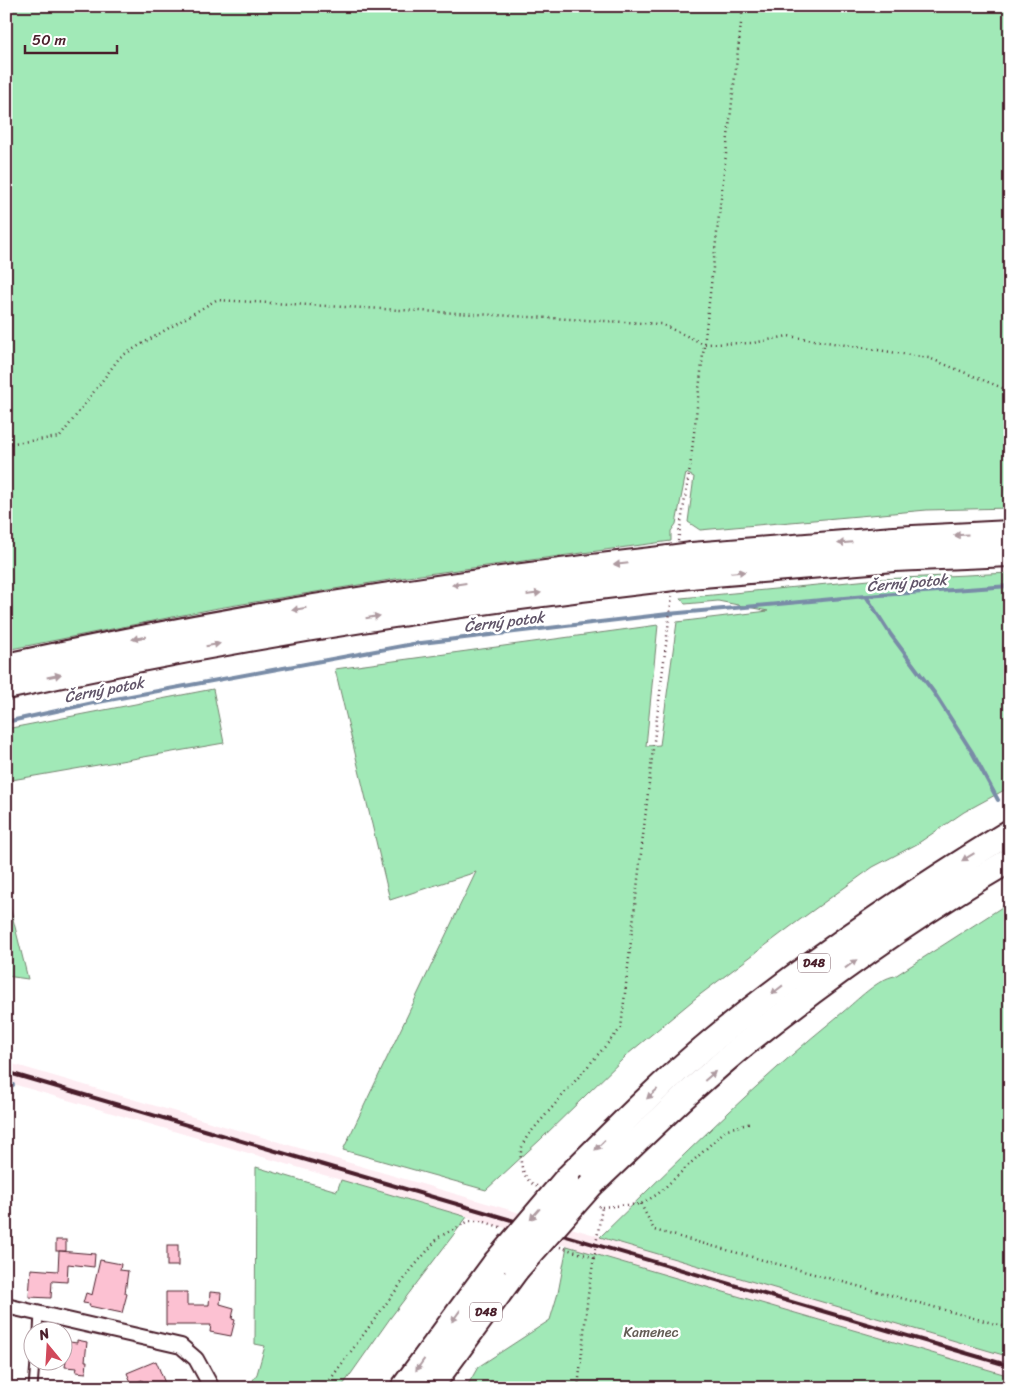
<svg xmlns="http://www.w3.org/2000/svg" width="1016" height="1394" font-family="Sriracha,sans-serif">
  <rect width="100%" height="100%" fill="#fff"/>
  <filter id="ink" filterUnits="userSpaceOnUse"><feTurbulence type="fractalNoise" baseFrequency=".02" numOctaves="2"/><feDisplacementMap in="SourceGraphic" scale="10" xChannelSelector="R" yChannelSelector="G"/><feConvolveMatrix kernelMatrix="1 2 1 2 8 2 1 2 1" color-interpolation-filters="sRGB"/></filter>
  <g filter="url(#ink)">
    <polygon fill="#feecf2" points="6,1062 1010,1357 1010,1376 6,1082"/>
    <g fill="#a1e9b7" stroke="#768471">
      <polygon points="6,6 1010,6 1010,508 927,510 700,530 688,522 694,477 686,473 676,524 671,531 671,541 420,575 218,608 6,650"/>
      <polygon points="1010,573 1010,787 964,812 917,844 873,867 790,927 697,997 628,1054 540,1140 486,1190 343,1150 476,872 390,900 335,669 658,625 646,746 660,745 677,622 768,611 718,601 685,604 681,598 880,579"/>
      <polygon points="213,689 224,743 6,781 6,729"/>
      <polygon points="6,891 28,979 6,976"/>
      <path d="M1010 902V1357L600 1237C679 1160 757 1081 843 1012 856 1001 879 978 895 976Z"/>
      <polygon points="256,1167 337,1191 341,1180 467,1217 391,1317 341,1388 248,1388 257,1374 265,1346 255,1344"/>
      <polygon points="567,1246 1010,1376 1010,1388 466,1388 478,1367 550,1320 558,1293"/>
    </g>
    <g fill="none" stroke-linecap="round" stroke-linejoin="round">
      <g stroke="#798ca7" stroke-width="4">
        <polyline points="6,7 8,6"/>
        <polyline points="866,596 891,635 935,694 972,752 998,800"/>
        <polyline points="6,722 93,703 413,644 668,614 866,596 1010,586"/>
        <polyline points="6,1087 13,1085"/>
      </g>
    </g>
    <g fill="#fcc1d2" stroke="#4a1f2b">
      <rect x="56" y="1240" width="10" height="11"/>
      <rect x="167" y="1245" width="11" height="21"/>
      <polygon points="59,1251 95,1254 94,1267 68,1264 67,1282 52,1281 51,1298 29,1297 31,1269 58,1271"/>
      <polygon points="100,1260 121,1264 120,1270 128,1271 125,1293 127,1294 122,1313 89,1306 90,1304 83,1303 86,1293 92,1295"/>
      <polygon points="166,1292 187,1292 187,1305 209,1305 210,1292 221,1293 220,1304 234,1308 232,1319 235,1320 231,1336 210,1332 211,1325 166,1325"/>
      <polygon points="77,1340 87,1342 85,1361 87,1361 86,1373 76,1372 77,1368 65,1367 67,1353 62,1352 62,1341 77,1343"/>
      <polygon points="156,1361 167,1388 145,1388 142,1380 132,1384 127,1373"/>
    </g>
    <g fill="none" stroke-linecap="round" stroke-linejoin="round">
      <g stroke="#4a1f2b" stroke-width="11">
        <g id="service">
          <polyline points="38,1332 39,1313"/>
          <polyline points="33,1388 35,1362"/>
        </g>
      </g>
      <g stroke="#4a1f2b" stroke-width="18">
        <polyline id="minor" points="6,1306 181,1346 196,1359 212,1388"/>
      </g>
      <g stroke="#4a1f2b" stroke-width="28">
        <g id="motorway">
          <polyline points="692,555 894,539 1010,533"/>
          <polyline points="690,576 894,559 1010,554"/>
          <path d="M6 666C225 618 446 583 669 558"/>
          <path d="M6 687C224 639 444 604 665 579"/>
          <path d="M567 1178C615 1130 661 1083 713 1040 806 963 907 895 1010 832"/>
          <path d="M591 1185C643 1136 695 1084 751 1039 833 974 919 913 1010 860"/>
          <polyline points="403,1388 495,1263"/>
          <polyline points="430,1388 517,1269"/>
        </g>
      </g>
      <g stroke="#4a1f2b" stroke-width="2.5" stroke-dasharray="1 4" stroke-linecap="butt">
        <polyline points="6,444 60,437 120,357 216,300 661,324 704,344 753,343 788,336 929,358 1010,391"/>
        <polyline points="678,541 690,468 743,6"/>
        <path d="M537 1186C523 1181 518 1161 522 1147 523 1142 527 1137 530 1133L621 1028 653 749 672 596"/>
        <polyline points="641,1204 654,1230 1010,1328"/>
        <polyline points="602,1207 641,1204 658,1194 727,1129 752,1123"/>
        <polyline points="560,1247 595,1258"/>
        <polyline points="324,1388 411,1270 439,1237 469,1221 482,1221 503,1228"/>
        <polyline points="578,1388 588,1295 602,1207 597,1206"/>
      </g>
      <use href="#service" stroke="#fff" stroke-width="7"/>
      <use href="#minor" stroke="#fff" stroke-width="14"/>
      <use href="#motorway" stroke="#fff" stroke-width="24"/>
      <polyline stroke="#4a1f2b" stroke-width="4" points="6,1072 1010,1366"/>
      <g stroke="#4a1f2b" stroke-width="28" stroke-linecap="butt">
        <g id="motorway-bridge">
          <polyline points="669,558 692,555"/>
          <polyline points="665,579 690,576"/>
          <polyline points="495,1263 567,1178"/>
          <polyline points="517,1269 591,1185"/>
        </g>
      </g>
      <use href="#motorway-bridge" stroke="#fff" stroke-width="24"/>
    </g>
    <defs><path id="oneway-solid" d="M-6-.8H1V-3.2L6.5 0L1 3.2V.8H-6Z" transform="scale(1.25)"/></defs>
    <g fill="#ae9aa0">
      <use href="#oneway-solid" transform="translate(961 535) rotate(177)"/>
      <use href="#oneway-solid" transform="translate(845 543) rotate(175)"/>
      <use href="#oneway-solid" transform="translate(621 564) rotate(174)"/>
      <use href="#oneway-solid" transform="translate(738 572) rotate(-5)"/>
      <use href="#oneway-solid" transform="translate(459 584) rotate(172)"/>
      <use href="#oneway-solid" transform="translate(534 594) rotate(-8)"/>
      <use href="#oneway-solid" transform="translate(299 609) rotate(170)"/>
      <use href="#oneway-solid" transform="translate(373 617) rotate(-9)"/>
      <use href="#oneway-solid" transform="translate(139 638) rotate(169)"/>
      <use href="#oneway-solid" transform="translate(213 645) rotate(-10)"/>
      <use href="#oneway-solid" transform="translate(54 676) rotate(-12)"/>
      <use href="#oneway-solid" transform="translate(968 857) rotate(149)"/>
      <use href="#oneway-solid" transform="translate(851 964) rotate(-36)"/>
      <use href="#oneway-solid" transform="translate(777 990) rotate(142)"/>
      <use href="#oneway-solid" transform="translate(710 1076) rotate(-41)"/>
      <use href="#oneway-solid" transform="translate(652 1094) rotate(138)"/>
      <use href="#oneway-solid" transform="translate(600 1145) rotate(135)"/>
      <use href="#oneway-solid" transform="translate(535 1214) rotate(131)"/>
      <use href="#oneway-solid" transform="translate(456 1316) rotate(126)"/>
      <use href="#oneway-solid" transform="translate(420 1365) rotate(126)"/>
    </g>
  </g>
  <g text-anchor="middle" stroke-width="5" stroke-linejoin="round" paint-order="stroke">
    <g fill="#fff" stroke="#80626b" stroke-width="1">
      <rect x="798" y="953.5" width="32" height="19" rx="4"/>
      <rect x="470" y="1302.5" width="32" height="19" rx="4"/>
    </g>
    <g font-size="12" font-weight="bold" fill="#4a1f2b">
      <text x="814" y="967">D48</text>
      <text x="486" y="1316">D48</text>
    </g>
    <g font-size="14" fill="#645c55" stroke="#fff">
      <text x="651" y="1337">Kamenec</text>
    </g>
    <g font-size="15" font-style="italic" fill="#615569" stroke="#fff">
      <text transform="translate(907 583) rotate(-5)" y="5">Černý potok</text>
      <text transform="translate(504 622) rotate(-7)" y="5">Černý potok</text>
      <text transform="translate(104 690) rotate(-11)" y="5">Černý potok</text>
    </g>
  </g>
  <rect width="1016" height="1394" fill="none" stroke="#fff" stroke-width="25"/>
  <rect x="12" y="12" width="991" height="1369" fill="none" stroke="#4a1f2b" stroke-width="2" filter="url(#ink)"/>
  <g transform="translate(48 1346) rotate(342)"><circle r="24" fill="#ffffff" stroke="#b7a5aa"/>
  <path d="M0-4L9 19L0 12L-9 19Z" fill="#d1495b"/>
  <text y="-8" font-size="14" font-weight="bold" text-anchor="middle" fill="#4a1f2b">N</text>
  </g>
  <path d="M25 45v8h92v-8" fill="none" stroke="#4a1f2b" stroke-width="2.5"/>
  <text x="32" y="45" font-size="15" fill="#4a1f2b" stroke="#ffffff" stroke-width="4" paint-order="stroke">50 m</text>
</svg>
